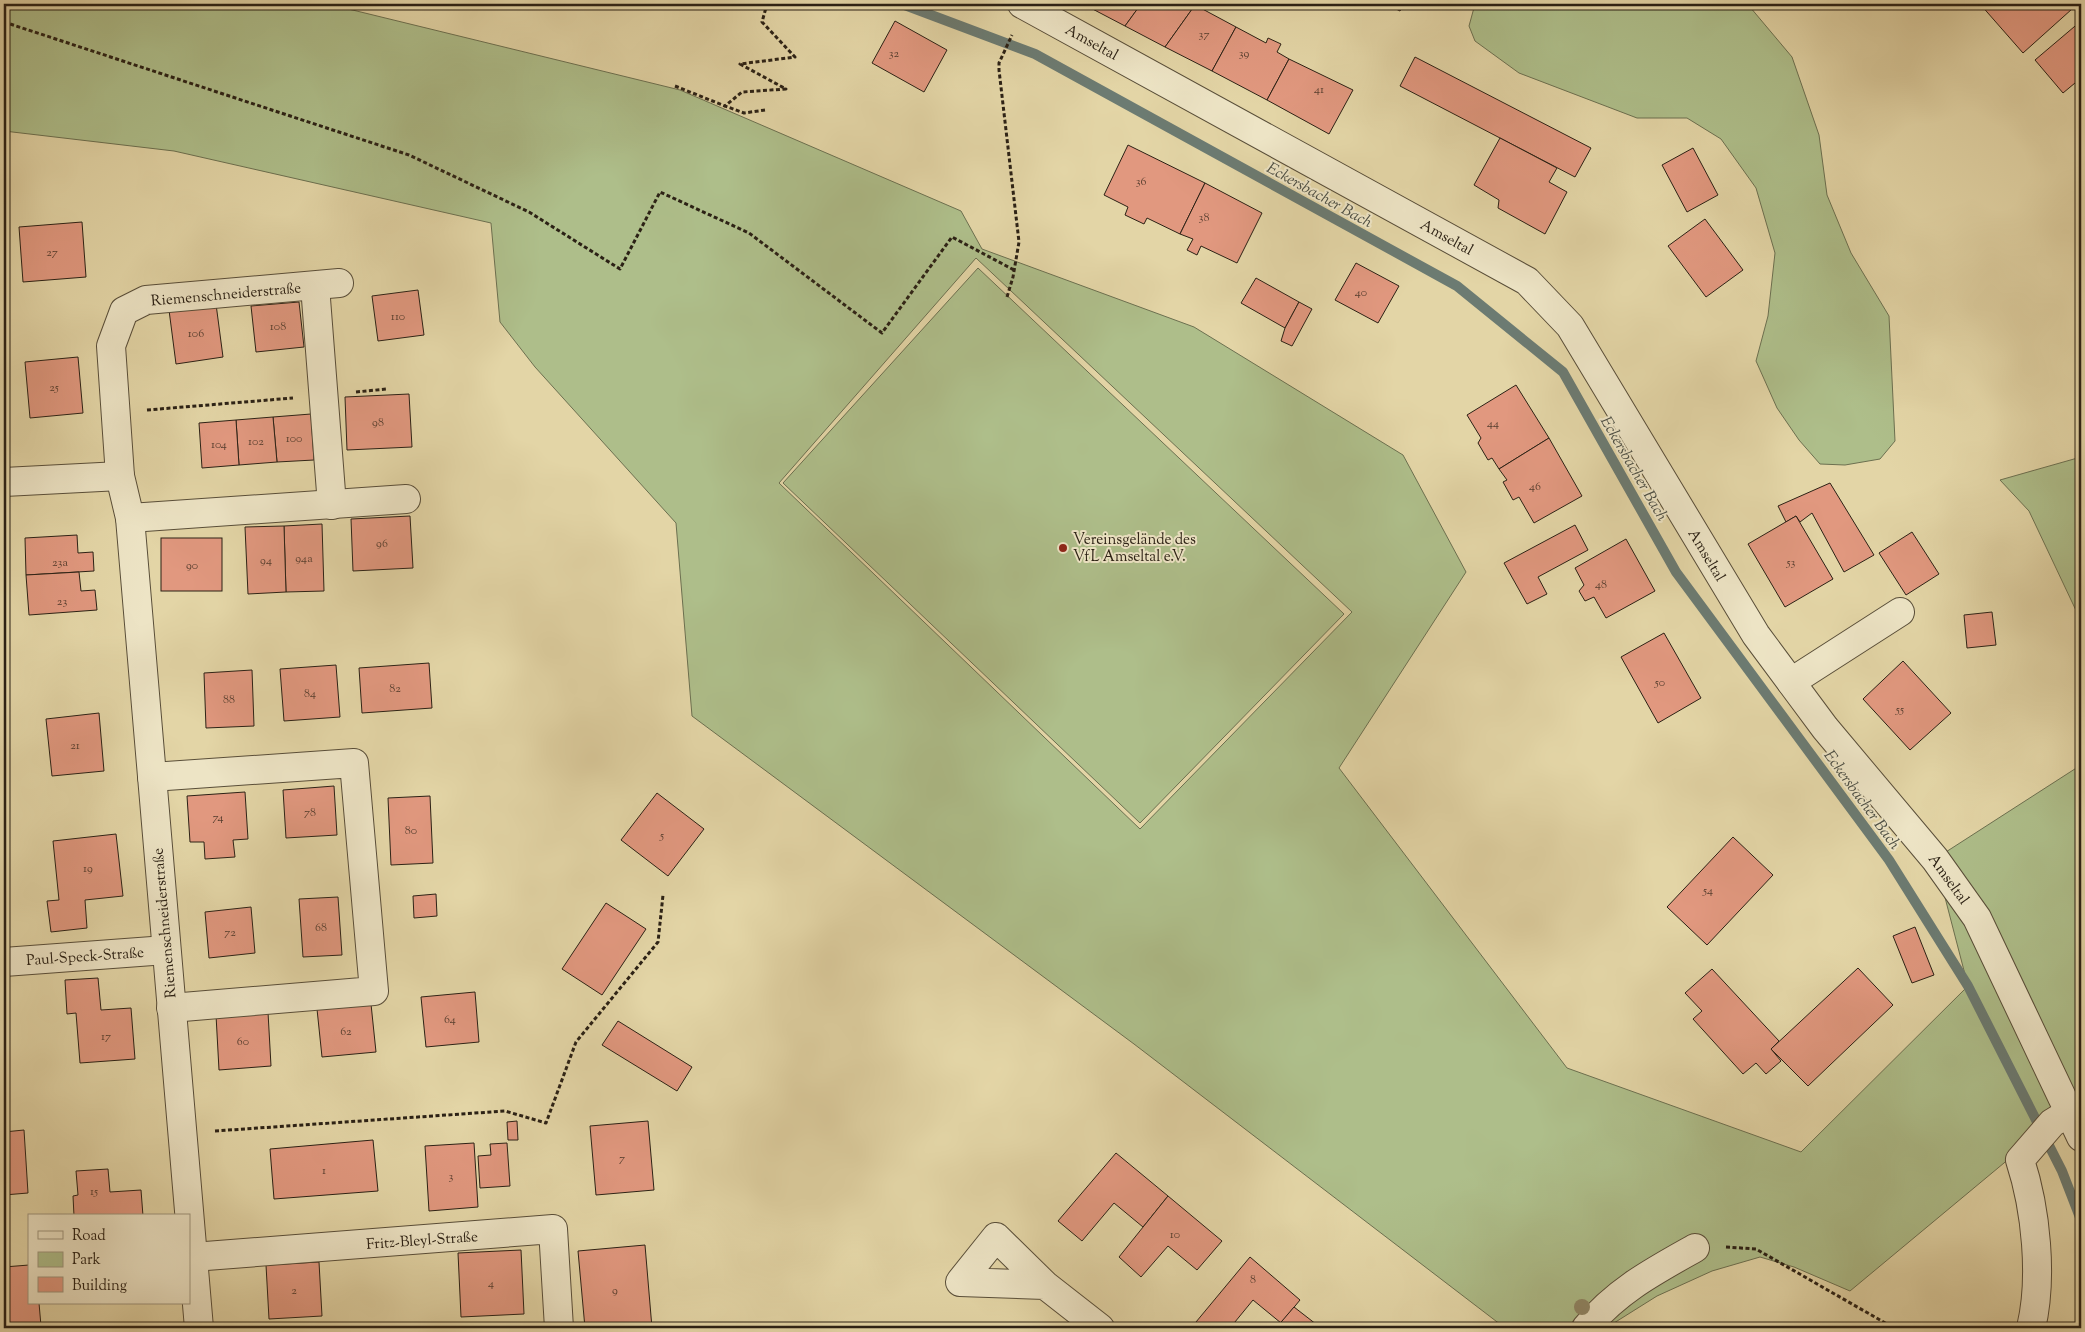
<svg xmlns="http://www.w3.org/2000/svg" width="2085" height="1332" font-family="'Sorts Mill Goudy',serif">
  <rect width="100%" height="100%" fill="#e3d5a6"/>
  <filter id="stains"><feTurbulence type="fractalNoise" baseFrequency=".004" numOctaves="4"/><feColorMatrix values="0 0 0 0 .2 0 0 0 0 .09 0 0 0 0 .02 0 0 0 .5 -.17"/></filter>
  <radialGradient id="worn" r=".72"><stop offset=".6" stop-color="#630" stop-opacity="0"/><stop offset="1" stop-color="#630" stop-opacity=".3"/></radialGradient>
  <g fill="#aebe8a" stroke="#6c7050" fill-rule="evenodd">
    <path d="M4 4H328L680 90 961 211 982 249 1194 327 1403 455 1466 572 1339 768 1567 1068 1801 1152 1968 986 1935 859 2081 765V1099L1850 1291 1794 1267 1760 1257 1712 1271 1657 1296 1606 1328H1505L1134 1044 692 716 676 523 535 367 500 322 491 223 174 151 4 131ZM976 258 1352 612 1140 829 779 483Z"/>
    <polygon points="1475,4 1743,4 1750,7 1792,57 1819,135 1827,195 1851,253 1889,316 1895,441 1880,459 1845,465 1820,464 1799,440 1777,408 1756,361 1768,316 1775,253 1756,188 1721,139 1687,118 1637,118 1519,73 1475,41 1469,26"/>
    <polygon points="978,268 1344,614 1140,823 783,483"/>
    <polygon points="2081,457 2081,621 2029,511 2000,480"/>
  </g>
  <g fill="none" stroke-linecap="round" stroke-linejoin="round">
    <polyline stroke="#6c7b72" stroke-width="10" points="902,4 1035,54 1457,286 1563,372 1676,572 1889,860 1968,986 2062,1171 2081,1220"/>
  </g>
  <g fill="#e1987f" stroke="#2b2115">
    <polygon points="1083,4 1141,4 1125,26"/>
    <polygon points="1141,4 1193,4 1195,5 1165,47 1125,26"/>
    <polygon points="1386,4 1404,4 1400,11"/>
    <polygon points="1980,4 2068,4 2072,9 2023,53"/>
    <polygon points="1195,5 1236,27 1212,71 1165,47"/>
    <polygon points="895,21 947,50 924,92 872,63"/>
    <polygon points="2081,21 2081,78 2063,93 2035,60"/>
    <polygon points="1236,27 1266,43 1268,38 1281,44 1277,52 1289,59 1267,100 1212,71"/>
    <polygon points="1415,57 1591,148 1575,177 1400,86"/>
    <polygon points="1289,59 1353,90 1329,134 1267,100"/>
    <polygon points="1500,138 1557,168 1549,182 1567,192 1545,234 1498,208 1499,200 1474,185"/>
    <polygon points="1128,145 1205,183 1180,234 1147,218 1144,224 1125,215 1128,207 1104,195"/>
    <polygon points="1693,148 1718,195 1687,212 1662,165"/>
    <polygon points="1205,183 1262,213 1237,263 1201,246 1197,255 1187,250 1193,239 1180,234"/>
    <polygon points="1705,219 1743,270 1706,297 1668,246"/>
    <polygon points="82,222 86,277 23,282 19,227"/>
    <polygon points="1356,263 1399,286 1378,323 1335,300"/>
    <polygon points="1256,278 1299,302 1285,328 1241,303"/>
    <polygon points="418,290 424,335 378,341 372,296"/>
    <polygon points="299,302 304,347 256,352 251,306"/>
    <polygon points="1299,302 1312,309 1292,346 1281,341 1285,328"/>
    <polygon points="216,304 223,357 176,364 169,310"/>
    <polygon points="78,357 83,413 30,418 25,362"/>
    <polygon points="1516,385 1549,438 1499,469 1492,458 1488,460 1478,443 1481,438 1467,415"/>
    <polygon points="409,394 412,447 347,450 345,397"/>
    <polygon points="311,414 314,460 277,462 273,417"/>
    <polygon points="273,417 277,462 239,465 236,420"/>
    <polygon points="236,420 239,465 202,468 199,423"/>
    <polygon points="1549,438 1582,496 1534,523 1519,497 1513,500 1503,482 1507,480 1499,469"/>
    <polygon points="1830,483 1874,555 1844,572 1812,513 1800,522 1796,516 1786,522 1778,506"/>
    <polygon points="410,516 413,568 353,571 351,519"/>
    <polygon points="1796,516 1833,579 1785,607 1748,544"/>
    <polygon points="322,524 324,591 286,592 284,526"/>
    <polygon points="1575,525 1588,550 1538,577 1547,594 1527,604 1504,563"/>
    <polygon points="284,526 286,592 248,594 245,527"/>
    <polygon points="1912,532 1939,574 1906,595 1879,553"/>
    <polygon points="77,535 78,553 93,552 94,571 26,575 25,538"/>
    <rect x="161" y="538" width="61" height="53"/>
    <polygon points="1626,539 1655,591 1606,618 1594,597 1585,601 1579,591 1584,585 1575,568"/>
    <polygon points="79,572 81,591 95,590 97,610 29,615 26,575"/>
    <polygon points="1992,612 1996,645 1967,648 1964,615"/>
    <polygon points="1664,633 1701,698 1658,723 1621,657"/>
    <polygon points="1903,661 1951,713 1910,750 1863,699"/>
    <polygon points="429,663 432,708 362,713 359,668"/>
    <polygon points="336,665 340,717 284,721 280,669"/>
    <polygon points="252,670 254,726 206,728 204,673"/>
    <polygon points="99,713 104,771 52,776 46,719"/>
    <polygon points="334,786 337,835 286,838 283,790"/>
    <polygon points="245,792 248,839 233,840 235,857 205,859 204,842 190,842 187,796"/>
    <polygon points="657,793 704,829 668,876 621,840"/>
    <polygon points="430,796 433,863 391,865 388,798"/>
    <polygon points="116,834 123,896 85,900 87,928 51,932 47,901 59,900 53,841"/>
    <polygon points="1733,837 1773,875 1707,945 1667,907"/>
    <polygon points="436,894 437,916 414,918 413,896"/>
    <polygon points="338,897 342,955 303,957 299,899"/>
    <polygon points="606,903 646,929 602,995 562,969"/>
    <polygon points="251,907 255,953 209,958 205,912"/>
    <polygon points="1915,927 1934,975 1912,983 1893,936"/>
    <polygon points="1858,968 1893,1005 1808,1086 1771,1049"/>
    <polygon points="1712,969 1779,1041 1771,1049 1781,1061 1766,1074 1756,1063 1743,1074 1693,1019 1702,1011 1685,993"/>
    <polygon points="98,978 101,1010 131,1008 135,1059 80,1063 76,1013 67,1014 65,980"/>
    <polygon points="475,992 479,1042 426,1047 421,997"/>
    <polygon points="371,1004 376,1052 322,1057 317,1009"/>
    <polygon points="268,1012 271,1066 219,1070 216,1015"/>
    <polygon points="618,1021 692,1067 677,1091 602,1045"/>
    <polygon points="517,1121 518,1140 508,1140 507,1122"/>
    <polygon points="648,1121 654,1190 596,1195 590,1126"/>
    <polygon points="24,1130 28,1193 4,1195 4,1132"/>
    <polygon points="373,1140 378,1191 274,1199 270,1149"/>
    <polygon points="474,1143 478,1207 429,1211 425,1146"/>
    <polygon points="507,1143 510,1186 480,1188 478,1156 491,1155 490,1144"/>
    <polygon points="1116,1153 1168,1196 1143,1227 1114,1203 1082,1241 1058,1221"/>
    <polygon points="108,1169 110,1192 141,1190 143,1216 74,1216 73,1196 78,1195 76,1171"/>
    <polygon points="1168,1196 1222,1241 1197,1270 1168,1246 1141,1277 1119,1257"/>
    <polygon points="645,1245 652,1328 585,1328 578,1251"/>
    <polygon points="521,1250 524,1314 461,1317 458,1253"/>
    <polygon points="1250,1257 1300,1300 1281,1323 1253,1300 1230,1328 1191,1328"/>
    <polygon points="319,1262 322,1316 269,1319 266,1265"/>
    <polygon points="29,1265 29,1303 39,1303 41,1326 4,1328 4,1267"/>
    <polygon points="1294,1307 1321,1328 1276,1328"/>
  </g>
  <g fill="none" stroke-linecap="round" stroke-linejoin="round">
    <g stroke="#594e39" stroke-width="30">
      <g id="minor">
        <polyline points="1022,4 1527,281 1570,326 1756,635 1825,728 1935,859 1977,918 2081,1137"/>
        <polyline points="315,286 332,505"/>
        <polyline points="4,482 120,476"/>
        <polyline points="130,518 406,499"/>
        <polyline points="1791,682 1900,612"/>
        <polyline points="152,777 354,763 374,991 171,1008"/>
        <polyline points="4,962 166,950"/>
        <polyline points="193,1257 553,1229 559,1328"/>
        <polyline points="1045,1285 960,1282 996,1237 1045,1285 1100,1328"/>
        <polyline points="199,1328 130,518 120,476 111,346 124,311 146,300 339,283"/>
        <path d="M1586 1328C1616 1291 1654 1271 1695 1248"/>
        <path d="M2031 1328C2043 1278 2036 1209 2020 1160L2052 1123 2070 1112"/>
      </g>
    </g>
    <g stroke="#2b2115" stroke-width="3" stroke-dasharray="4 2.5" stroke-linecap="butt">
      <polyline points="4,22 409,155 529,212 620,269 660,192 749,233 882,333 952,237 1014,270"/>
      <polyline points="675,86 725,106"/>
      <polyline points="765,110 744,113 725,106 742,92 786,89 740,64 795,57 762,22 767,4"/>
      <polyline points="1007,297 1013,277 1019,242 999,70 999,63 1012,35"/>
      <polyline points="356,392 387,389"/>
      <polyline points="147,410 293,398"/>
      <polyline points="215,1131 505,1111 546,1123 576,1042 658,942 663,895"/>
      <polyline points="1726,1247 1756,1249 1894,1328"/>
    </g>
    <use href="#minor" stroke="#ede4c5" stroke-width="28"/>
  </g>
  <circle fill="#908766" cx="1582" cy="1307" r="8"/>
  <circle fill="#8f2418" stroke="#ede4c5" stroke-width="2" cx="1063" cy="548" r="5"/>
  <g text-anchor="middle" stroke-width="4" stroke-linejoin="round" paint-order="stroke">
    <g font-size="12" fill="#583f30">
      <text x="1204" y="38">37</text>
      <text x="894" y="57">32</text>
      <text x="1244" y="57">39</text>
      <text x="1319" y="93">41</text>
      <text x="1141" y="185">36</text>
      <text x="1204" y="221">38</text>
      <text x="52" y="256">27</text>
      <text x="1361" y="296">40</text>
      <text x="398" y="320">110</text>
      <text x="278" y="330">108</text>
      <text x="196" y="337">106</text>
      <text x="54" y="391">25</text>
      <text x="378" y="426">98</text>
      <text x="1493" y="427">44</text>
      <text x="294" y="442">100</text>
      <text x="256" y="445">102</text>
      <text x="219" y="448">104</text>
      <text x="1535" y="490">46</text>
      <text x="382" y="547">96</text>
      <text x="304" y="562">94a</text>
      <text x="266" y="564">94</text>
      <text x="60" y="566">23a</text>
      <text x="1791" y="566">53</text>
      <text x="192" y="569">90</text>
      <text x="1601" y="588">48</text>
      <text x="62" y="605">23</text>
      <text x="1660" y="686">50</text>
      <text x="395" y="692">82</text>
      <text x="310" y="697">84</text>
      <text x="229" y="703">88</text>
      <text x="1900" y="713">55</text>
      <text x="75" y="749">21</text>
      <text x="310" y="816">78</text>
      <text x="218" y="821">74</text>
      <text x="411" y="834">80</text>
      <text x="662" y="839">5</text>
      <text x="88" y="872">19</text>
      <text x="1708" y="894">54</text>
      <text x="321" y="931">68</text>
      <text x="230" y="936">72</text>
      <text x="450" y="1023">64</text>
      <text x="346" y="1035">62</text>
      <text x="106" y="1040">17</text>
      <text x="243" y="1045">60</text>
      <text x="622" y="1162">7</text>
      <text x="324" y="1174">1</text>
      <text x="451" y="1180">3</text>
      <text x="94" y="1195">15</text>
      <text x="1175" y="1238">10</text>
      <text x="1253" y="1283">8</text>
      <text x="491" y="1287">4</text>
      <text x="294" y="1294">2</text>
      <text x="615" y="1294">9</text>
    </g>
    <g font-size="15" fill="#2b2115" stroke="#ede4c5">
      <text transform="translate(1092 42) rotate(29)" y="5">Amseltal</text>
      <text transform="translate(1447 237) rotate(29)" y="5">Amseltal</text>
      <text transform="translate(226 294) rotate(-5)" y="5">Riemenschneiderstraße</text>
      <text transform="translate(1707 555) rotate(59)" y="5">Amseltal</text>
      <text transform="translate(1949 879) rotate(54)" y="5">Amseltal</text>
      <text transform="translate(164 923) rotate(-95)" y="5">Riemenschneiderstraße</text>
      <text transform="translate(85 956) rotate(-4)" y="5">Paul-Speck-Straße</text>
      <text transform="translate(422 1240) rotate(-4)" y="5">Fritz-Bleyl-Straße</text>
    </g>
    <g font-size="15" fill="#2b2115" stroke="#ede4c5" text-anchor="start">
      <text x="1073" y="544">Vereinsgelände des<tspan x="1073" dy="17">VfL Amseltal e.V.</tspan></text>
    </g>
    <g font-size="16" font-style="italic" fill="#4b4e44" stroke="#ede4c5">
      <text transform="translate(1320 194) rotate(29)" y="6">Eckersbacher Bach</text>
      <text transform="translate(1635 468) rotate(60)" y="6">Eckersbacher Bach</text>
      <text transform="translate(1863 799) rotate(54)" y="6">Eckersbacher Bach</text>
    </g>
  </g>
  <rect width="2085" height="1332" fill="none" stroke="#e3d5a6" stroke-width="20"/>
  <rect x="5" y="5" width="2075" height="1322" fill="none" stroke="#2b2115" stroke-width="2.5"/>
  <rect x="10" y="10" width="2065" height="1312" fill="none" stroke="#2b2115"/>
  <rect x="28" y="1214" width="162" height="90" fill="#ede4c5" stroke="#9f967f"/>
  <rect x="38" y="1231" width="25" height="8" fill="#ede4c5" stroke="#9f967f"/>
  <text x="72" y="1240" font-size="15" fill="#2b2115">Road</text>
  <rect x="38" y="1252" width="25" height="15" fill="#aebe8a" stroke="#9f967f"/>
  <text x="72" y="1264" font-size="15" fill="#2b2115">Park</text>
  <rect x="38" y="1277" width="25" height="15" fill="#e1987f" stroke="#9f967f"/>
  <text x="72" y="1290" font-size="15" fill="#2b2115">Building</text>
  <rect width="100%" height="100%" filter="url(#stains)"/>
  <rect width="100%" height="100%" fill="url(#worn)"/>
</svg>
